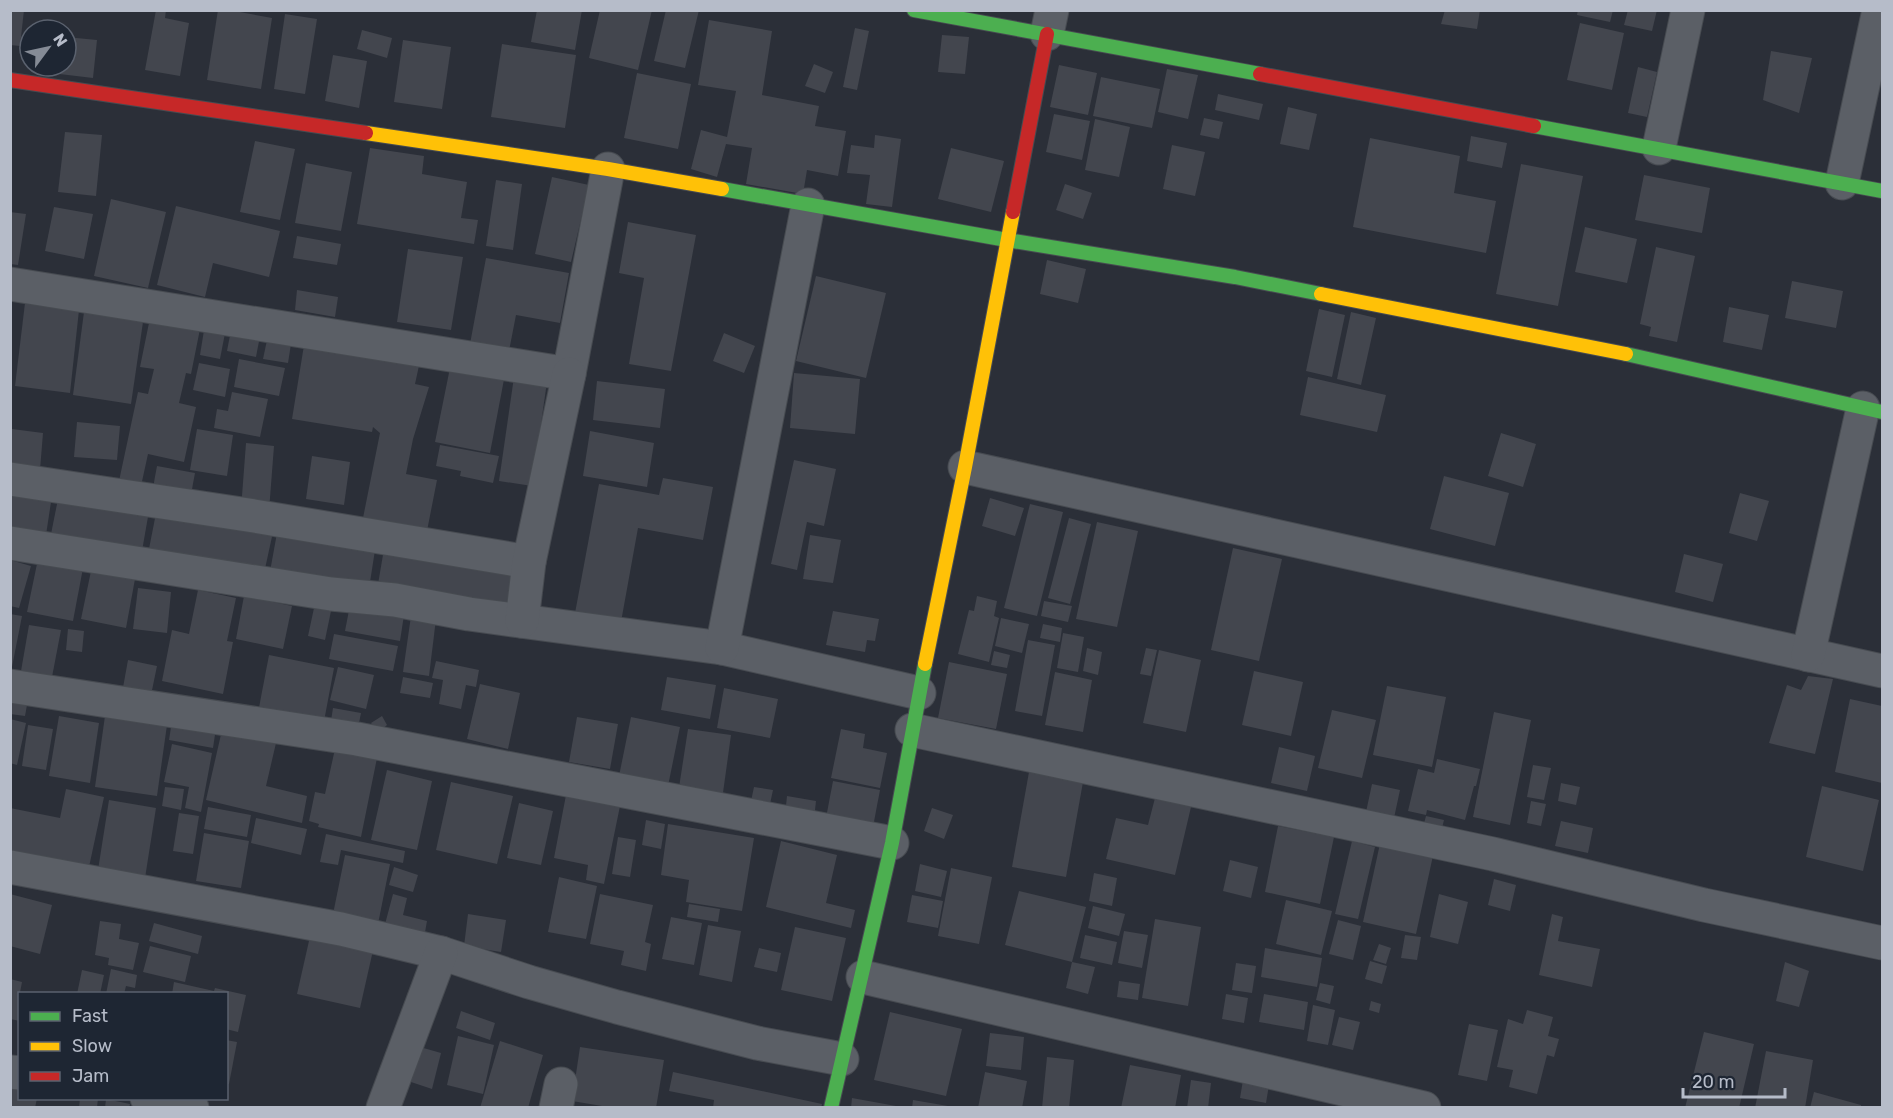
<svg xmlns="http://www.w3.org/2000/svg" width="1893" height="1118" font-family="Rubik,sans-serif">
  <rect width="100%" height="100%" fill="#2b2f38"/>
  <g fill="#43464e">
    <polygon points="10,10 24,10 20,46 10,45"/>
    <polygon points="156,10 166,10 165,18 189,23 180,76 145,70"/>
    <polygon points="218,10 229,10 272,18 261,89 207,80"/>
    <polygon points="537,10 582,10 575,50 531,42"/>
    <polygon points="600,10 652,10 638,70 589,58"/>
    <polygon points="666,10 699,10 685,68 654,61"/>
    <polygon points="1445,10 1480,10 1477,29 1441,24"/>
    <polygon points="1578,10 1613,10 1610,22 1577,15"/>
    <polygon points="1628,10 1657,10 1652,31 1624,25"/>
    <polygon points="285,14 317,19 305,94 274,89"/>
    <polygon points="709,20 772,31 762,95 819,106 815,126 846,131 838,176 807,170 803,194 746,184 752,148 726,144 717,177 691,169 701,130 727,137 736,91 698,85"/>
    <polygon points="1580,23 1624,33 1612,90 1567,80"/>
    <polygon points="855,28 869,31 857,90 843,87"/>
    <polygon points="362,30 392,38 387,58 357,49"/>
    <polygon points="942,35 969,37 965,74 938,72"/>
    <polygon points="66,37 97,40 93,78 51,73 52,66 66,66"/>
    <polygon points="403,40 451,47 442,109 394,102"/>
    <polygon points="502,44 576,55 565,128 491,117"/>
    <polygon points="1771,51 1812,58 1799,113 1763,100"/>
    <polygon points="333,55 367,61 359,108 325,101"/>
    <polygon points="814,64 833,72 825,93 805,86"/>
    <polygon points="1059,65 1097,73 1088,115 1050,107"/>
    <polygon points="1638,67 1657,72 1647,117 1628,113"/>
    <polygon points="1167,69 1198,75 1188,119 1158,112"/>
    <polygon points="637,73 691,84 678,149 624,138"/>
    <polygon points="1101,77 1160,89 1152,128 1093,116"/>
    <polygon points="1218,94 1263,104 1259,120 1215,110"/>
    <polygon points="1288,107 1317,114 1309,150 1280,144"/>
    <polygon points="1054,114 1090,121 1082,160 1046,152"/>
    <polygon points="1204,118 1223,122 1219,139 1200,135"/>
    <polygon points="1095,119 1130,127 1119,177 1085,170"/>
    <polygon points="65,132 102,135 96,196 58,192"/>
    <polygon points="875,135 901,139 892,207 866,204 870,175 847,173 851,145 874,148"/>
    <polygon points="1471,136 1507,143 1502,168 1467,161"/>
    <polygon points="1370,138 1460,156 1454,193 1496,201 1486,253 1353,227"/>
    <polygon points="255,141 295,149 280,220 240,212"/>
    <polygon points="1172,145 1205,152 1195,196 1163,189"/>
    <polygon points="370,148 424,156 422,174 467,182 461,218 478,220 474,244 357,224"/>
    <polygon points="951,148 1004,161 991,212 938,199"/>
    <polygon points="306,163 352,172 341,231 295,223"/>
    <polygon points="1521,164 1583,176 1558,306 1496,294"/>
    <polygon points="1644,175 1710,188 1702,233 1635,220"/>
    <polygon points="552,177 589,185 571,262 535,254"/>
    <polygon points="496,180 522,184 513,250 486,246"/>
    <polygon points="1065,184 1092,193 1083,219 1056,210"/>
    <polygon points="111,199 166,212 148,288 94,276"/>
    <polygon points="176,206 280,231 269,277 213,263 205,297 157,285"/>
    <polygon points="54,207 93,214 84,259 45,251"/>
    <polygon points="10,212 26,214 18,265 10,264"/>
    <polygon points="628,222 696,235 671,371 629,364 644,278 619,273"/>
    <polygon points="1585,227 1637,239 1627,283 1575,272"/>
    <polygon points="297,236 341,244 337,265 293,258"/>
    <polygon points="1656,247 1695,256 1677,342 1649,336 1651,327 1640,324"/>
    <polygon points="408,249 463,257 451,330 397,322"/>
    <polygon points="486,258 569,273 560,323 516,315 509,351 470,344"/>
    <polygon points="1047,260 1086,269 1078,303 1040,294"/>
    <polygon points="816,276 886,293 866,378 796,361"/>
    <polygon points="1792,281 1843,291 1836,328 1785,318"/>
    <polygon points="297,290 338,297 335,317 295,310"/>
    <polygon points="25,303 79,310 70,393 15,386"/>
    <polygon points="1729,307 1769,315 1762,350 1723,342"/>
    <polygon points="1319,309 1345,315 1332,377 1306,371"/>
    <polygon points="84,312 143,322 131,404 73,395"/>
    <polygon points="1351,312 1376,318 1361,385 1337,379"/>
    <polygon points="151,313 201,324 191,374 186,373 179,403 196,407 184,462 148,454 141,486 119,481 138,392 148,394 154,369 140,367"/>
    <polygon points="205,324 226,328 220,359 200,355"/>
    <polygon points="231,330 260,336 256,357 227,351"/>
    <polygon points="724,333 755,346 744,373 713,361"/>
    <polygon points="305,339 420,361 415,384 429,387 413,439 406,474 437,480 426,536 362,523 380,433 373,427 372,432 292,419"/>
    <polygon points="267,340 291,344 288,363 263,359"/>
    <polygon points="452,358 506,369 490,453 435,442"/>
    <polygon points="239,359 285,368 279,396 234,387"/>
    <polygon points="199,363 230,369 225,397 193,390"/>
    <polygon points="515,370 548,375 532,486 499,481"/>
    <polygon points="794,373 860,379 855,434 790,428"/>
    <polygon points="1308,377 1386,395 1377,432 1300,415"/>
    <polygon points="597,381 665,389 660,428 593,420"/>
    <polygon points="232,392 268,399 260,437 214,428 217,409 228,411"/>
    <polygon points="77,422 120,426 117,460 74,457"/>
    <polygon points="12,429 43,433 40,470 10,466"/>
    <polygon points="197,429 233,435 227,476 190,470"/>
    <polygon points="590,431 654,443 647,487 583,476"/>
    <polygon points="1501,433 1536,444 1523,487 1488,476"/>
    <polygon points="246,443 274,446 269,511 241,509"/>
    <polygon points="440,445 499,456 493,483 460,476 461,471 436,466"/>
    <polygon points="312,456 350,462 344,505 306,499"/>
    <polygon points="794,460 836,469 824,526 807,522 797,570 771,564"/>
    <polygon points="157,466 195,473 190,500 152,493"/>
    <polygon points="1444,476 1509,493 1495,546 1430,529"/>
    <polygon points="663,478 713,487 703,540 638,528 619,633 573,624 599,484 659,495"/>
    <polygon points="1740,493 1769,501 1757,541 1729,533"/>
    <polygon points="59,494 149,511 142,551 51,534"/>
    <polygon points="10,495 51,502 46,535 10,530"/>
    <polygon points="990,498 1024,508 1015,536 982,526"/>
    <polygon points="1030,504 1063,512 1037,616 1004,608"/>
    <polygon points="157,508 273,532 263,578 148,554"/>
    <polygon points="1069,518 1091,524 1070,604 1048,598"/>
    <polygon points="1097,522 1138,531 1117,627 1076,619"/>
    <polygon points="277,533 375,550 368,595 269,577"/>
    <polygon points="810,535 841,540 833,583 803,579"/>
    <polygon points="1233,548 1282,559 1259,661 1211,650"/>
    <polygon points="384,549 515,574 507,614 377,590"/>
    <polygon points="1684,554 1723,564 1713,602 1675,592"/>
    <polygon points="38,559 83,568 73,621 27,612"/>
    <polygon points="10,560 31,566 19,608 10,606"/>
    <polygon points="91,571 135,579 126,628 81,619"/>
    <polygon points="138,588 171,592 167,633 133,629"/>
    <polygon points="198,590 236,598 227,641 233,642 223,694 162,681 172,630 189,634"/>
    <polygon points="244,596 292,606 283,649 236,639"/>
    <polygon points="977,596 997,601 994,616 999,618 989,662 958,654 969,610 974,611"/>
    <polygon points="1044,601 1072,606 1068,622 1041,616"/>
    <polygon points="350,605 404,615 400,641 345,631"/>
    <polygon points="314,608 331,611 325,640 308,636"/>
    <polygon points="833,611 879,619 875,641 867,640 865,652 826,645"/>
    <polygon points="10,614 22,616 12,667 10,667"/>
    <polygon points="411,616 436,619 429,676 403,672"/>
    <polygon points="1001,618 1029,624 1022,653 995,646"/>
    <polygon points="1043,624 1062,628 1060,642 1040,638"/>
    <polygon points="29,625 61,630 52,677 21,671"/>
    <polygon points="68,629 84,631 82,652 66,650"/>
    <polygon points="1063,633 1084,637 1078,672 1057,668"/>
    <polygon points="334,634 398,646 393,671 329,659"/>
    <polygon points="1028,640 1055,645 1042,716 1015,711"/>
    <polygon points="1087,648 1102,652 1098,675 1083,671"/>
    <polygon points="1146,648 1157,650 1151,676 1140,674"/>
    <polygon points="1159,650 1201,660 1186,732 1143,723"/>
    <polygon points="994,651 1010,655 1007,668 991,665"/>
    <polygon points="269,655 334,668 322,732 257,718"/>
    <polygon points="128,660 157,666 150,700 122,693"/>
    <polygon points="436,661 479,670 476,687 466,685 461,709 439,704 443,680 432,678"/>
    <polygon points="949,662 1007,674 996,729 938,718"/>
    <polygon points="338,667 374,675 366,709 330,700"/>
    <polygon points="1254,671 1303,682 1291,736 1242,725"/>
    <polygon points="1055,672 1092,680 1083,732 1045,725"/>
    <polygon points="1808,676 1833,679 1815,754 1769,743 1787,685 1801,690"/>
    <polygon points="403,677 433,683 430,698 400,693"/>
    <polygon points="667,677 716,685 710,719 661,710"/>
    <polygon points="480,684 520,693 508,749 467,739"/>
    <polygon points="1387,686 1446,697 1432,767 1373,755"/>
    <polygon points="724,688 778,699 770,738 717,728"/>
    <polygon points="1850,699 1882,706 1882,783 1835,772"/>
    <polygon points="10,702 27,705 25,716 10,714"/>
    <polygon points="333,708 361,713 357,733 330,727"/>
    <polygon points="1332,710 1376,720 1362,778 1318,768"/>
    <polygon points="1494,712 1531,720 1510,825 1473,817"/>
    <polygon points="59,716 99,723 90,783 49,776"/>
    <polygon points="105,716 167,725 157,796 95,787"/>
    <polygon points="382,716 387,725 377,733 371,723"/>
    <polygon points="577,717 618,724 610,769 569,762"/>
    <polygon points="631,717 680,727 668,786 619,776"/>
    <polygon points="10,719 26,723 17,765 10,763"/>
    <polygon points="172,721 216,728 213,748 169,740"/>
    <polygon points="28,725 53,729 46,770 22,766"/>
    <polygon points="688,729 731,735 722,800 678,794"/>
    <polygon points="841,729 865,734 863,748 887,753 880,788 831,778"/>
    <polygon points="222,730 276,743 266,786 307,796 302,823 206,800"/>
    <polygon points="172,744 212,753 201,812 185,808 189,787 164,782"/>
    <polygon points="1279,747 1315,756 1307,791 1271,783"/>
    <polygon points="335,749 377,758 361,837 318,827 319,824 309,821 315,792 325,794"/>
    <polygon points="1437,759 1480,769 1476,786 1474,786 1465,820 1427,810 1426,815 1408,811 1418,769 1434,773"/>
    <polygon points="1533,765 1551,768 1544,800 1527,797"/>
    <polygon points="387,770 432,781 417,850 371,840"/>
    <polygon points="1029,772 1083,782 1066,877 1012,867"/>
    <polygon points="833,781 880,790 872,832 825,823"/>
    <polygon points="451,782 513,796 497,864 436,850"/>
    <polygon points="1561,783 1580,787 1576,805 1558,801"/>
    <polygon points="1372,784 1400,790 1394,818 1366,812"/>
    <polygon points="1822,786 1879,800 1863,871 1806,857"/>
    <polygon points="165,787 184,789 181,810 162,806"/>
    <polygon points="754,787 773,790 770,804 751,801"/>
    <polygon points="66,789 104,797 89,867 10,850 10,808 60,818"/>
    <polygon points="566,795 620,806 604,884 586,880 588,865 554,858"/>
    <polygon points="787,796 816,801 814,819 785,815"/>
    <polygon points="1155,798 1191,807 1175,875 1106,859 1116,818 1148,825"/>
    <polygon points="109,800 156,808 145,878 98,870"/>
    <polygon points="1531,801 1546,804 1541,826 1527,823"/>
    <polygon points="519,803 553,811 541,865 507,858"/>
    <polygon points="208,807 251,815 247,837 204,829"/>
    <polygon points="932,808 953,815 944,839 924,831"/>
    <polygon points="179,813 199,816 193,854 173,851"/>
    <polygon points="1426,816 1444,820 1441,832 1423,827"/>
    <polygon points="256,818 307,829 301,855 251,843"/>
    <polygon points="646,820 665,824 661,849 642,845"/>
    <polygon points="1561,821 1593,828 1588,853 1555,846"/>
    <polygon points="668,824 754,838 742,911 686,902 689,880 661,875"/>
    <polygon points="1278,826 1334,837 1320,904 1265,892"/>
    <polygon points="204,833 249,841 241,888 196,881"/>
    <polygon points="326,834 405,851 403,863 341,850 338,865 320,862"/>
    <polygon points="618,837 636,840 630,877 612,874"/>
    <polygon points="1381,839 1434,851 1416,934 1363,922"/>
    <polygon points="781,841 837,855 826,903 855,910 851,928 766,907"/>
    <polygon points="1352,841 1375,847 1358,919 1335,914"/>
    <polygon points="345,855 390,864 378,924 333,914"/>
    <polygon points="1230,860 1258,867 1251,898 1223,891"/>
    <polygon points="920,864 947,871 941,897 915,891"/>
    <polygon points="394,867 418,875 413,892 389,885"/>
    <polygon points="951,868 992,877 979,944 938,936"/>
    <polygon points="1094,873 1117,878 1112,906 1089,901"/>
    <polygon points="559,877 597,886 586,939 548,932"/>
    <polygon points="1494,879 1516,885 1510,911 1488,905"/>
    <polygon points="1019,891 1086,907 1072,962 1095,967 1088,994 1066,988 1072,962 1005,945"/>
    <polygon points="10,894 52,905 40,954 10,946"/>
    <polygon points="393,894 407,898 403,915 427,921 424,938 384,928"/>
    <polygon points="600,894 653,905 645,942 651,944 646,971 621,965 624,951 590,944"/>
    <polygon points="1439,894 1468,902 1458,944 1430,937"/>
    <polygon points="912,895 943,901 938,928 907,922"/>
    <polygon points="1286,900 1332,911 1321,955 1276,944"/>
    <polygon points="689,904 720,909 718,922 687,917"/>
    <polygon points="1093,906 1125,914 1119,936 1088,928"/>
    <polygon points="468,914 506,920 501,952 464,946"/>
    <polygon points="1552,914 1563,917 1558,941 1600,949 1592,987 1539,975"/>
    <polygon points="671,917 702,923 694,965 662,959"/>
    <polygon points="1155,919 1201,927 1188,1006 1142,998"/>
    <polygon points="1338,920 1361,926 1353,960 1329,954"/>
    <polygon points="100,921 121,924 119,939 139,943 133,970 108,965 109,958 95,955"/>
    <polygon points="154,923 202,936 198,954 149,941"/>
    <polygon points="708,925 741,931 732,982 699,975"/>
    <polygon points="795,927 846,938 832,1001 781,990"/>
    <polygon points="1124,931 1148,935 1142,968 1118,963"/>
    <polygon points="311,932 374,946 360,1008 297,994"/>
    <polygon points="1085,935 1117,942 1112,965 1080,958"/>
    <polygon points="1405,935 1421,937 1417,960 1401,958"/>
    <polygon points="1379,944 1391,948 1386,964 1373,960"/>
    <polygon points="150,946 191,956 185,982 143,972"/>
    <polygon points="759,948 781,953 777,972 754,967"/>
    <polygon points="1265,948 1322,958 1317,987 1261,977"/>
    <polygon points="1370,961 1387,966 1382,984 1365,979"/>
    <polygon points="1785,962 1809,971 1799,1007 1776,1001"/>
    <polygon points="1236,963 1256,966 1252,993 1232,990"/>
    <polygon points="111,969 137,975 135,988 126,986 124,994 106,994"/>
    <polygon points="82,970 104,975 100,994 77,994"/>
    <polygon points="10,979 22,982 19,998 20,1021 10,1019"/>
    <polygon points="1119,981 1140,984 1138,1000 1117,997"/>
    <polygon points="174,982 214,991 215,988 246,995 238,1032 226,1029 226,994 172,994"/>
    <polygon points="1320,983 1334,986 1330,1004 1316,1000"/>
    <polygon points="1226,994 1248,998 1244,1023 1222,1019"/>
    <polygon points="1264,994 1308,1002 1304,1030 1259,1022"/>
    <polygon points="1371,1001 1381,1004 1379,1013 1369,1010"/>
    <polygon points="1313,1005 1335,1010 1328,1045 1307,1041"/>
    <polygon points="1527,1010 1553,1017 1548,1036 1559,1039 1554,1057 1547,1055 1537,1094 1509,1087 1513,1070 1497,1067 1508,1019 1523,1024"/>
    <polygon points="461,1011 495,1023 490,1040 456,1028"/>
    <polygon points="890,1012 962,1029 946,1096 874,1080"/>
    <polygon points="1339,1017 1360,1022 1353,1050 1332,1045"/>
    <polygon points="1469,1024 1498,1030 1487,1081 1458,1075"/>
    <polygon points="1704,1032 1754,1044 1739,1108 1685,1108"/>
    <polygon points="990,1033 1024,1037 1021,1070 986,1066"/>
    <polygon points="458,1036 494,1045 483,1094 447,1085"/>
    <polygon points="226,1040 237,1042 229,1084 226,1084"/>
    <polygon points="500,1041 543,1055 528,1108 480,1108"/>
    <polygon points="420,1047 441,1053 432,1089 411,1082"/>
    <polygon points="580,1047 664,1060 656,1108 614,1108 572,1101"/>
    <polygon points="1766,1051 1813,1060 1805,1108 1755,1108"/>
    <polygon points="1047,1057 1074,1060 1069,1108 1042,1108"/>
    <polygon points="1130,1065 1181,1075 1175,1108 1121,1108"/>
    <polygon points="673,1072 822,1104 821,1108 713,1108 714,1100 669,1091"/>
    <polygon points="985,1072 1027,1081 1022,1108 978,1108"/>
    <polygon points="1191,1080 1211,1083 1208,1108 1187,1108"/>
    <polygon points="1243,1080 1269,1085 1266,1103 1240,1098"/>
    <polygon points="10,1087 20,1089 20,1098 37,1098 35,1108 10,1108"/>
    <polygon points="1814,1092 1861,1105 1861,1108 1810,1108"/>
    <polygon points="80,1098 98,1098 97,1108 79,1108"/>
    <polygon points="852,1098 896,1106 896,1108 851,1108"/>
    <polygon points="106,1099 130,1104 129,1108 105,1108"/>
    <polygon points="913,1100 948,1106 948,1108 912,1108"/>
  </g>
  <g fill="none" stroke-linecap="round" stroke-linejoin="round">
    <g stroke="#474b51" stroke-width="35">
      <g id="street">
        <polyline points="1047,34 1052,10"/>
        <polyline points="1659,148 1688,10"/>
        <polyline points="1842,183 1879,10"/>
        <polyline points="10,284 569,374 608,169"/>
        <polyline points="965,467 1882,671"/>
        <polyline points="10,479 254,516 529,562"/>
        <polyline points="10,543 331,594 395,600 469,614 722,648 919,693"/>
        <polyline points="522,621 529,562 569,374"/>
        <polyline points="722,648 808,205"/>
        <polyline points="1808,655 1863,408"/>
        <polyline points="10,686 357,739 892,843"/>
        <polyline points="912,730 1493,854 1704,905 1882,943"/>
        <polyline points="10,867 341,929 441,953 529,982 617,1007 757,1043 842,1059"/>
        <polyline points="863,977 1424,1108"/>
        <polyline points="10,1072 20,1073"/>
        <polyline points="147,1098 192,1108"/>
        <polyline points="383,1108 441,953"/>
        <polyline points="556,1108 561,1084"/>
      </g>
    </g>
    <g stroke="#474b51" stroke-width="16">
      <g id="fast">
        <polyline points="914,10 1260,74"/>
        <polyline points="1534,126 1882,191"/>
        <polyline points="722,189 1007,240 1235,277 1321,294"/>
        <polyline points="1626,354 1882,412"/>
        <polyline points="831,1108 892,843 925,664"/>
      </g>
    </g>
    <g stroke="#474b51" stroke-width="16">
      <g id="slow">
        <polyline points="366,133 608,169 722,189"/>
        <polyline points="1321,294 1626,354"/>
        <polyline points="925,664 965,467 1013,212"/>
      </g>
    </g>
    <g stroke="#474b51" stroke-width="16">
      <g id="jam">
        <polyline points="1260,74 1534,126"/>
        <polyline points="10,80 366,133"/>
        <polyline points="1013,212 1047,34"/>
      </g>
    </g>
    <use href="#street" stroke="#5b5f66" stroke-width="33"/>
    <use href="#fast" stroke="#4caf50" stroke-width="14"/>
    <use href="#slow" stroke="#ffc107" stroke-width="14"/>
    <use href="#jam" stroke="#c62828" stroke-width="14"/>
  </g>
  <rect width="1893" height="1118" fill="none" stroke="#b6bcc9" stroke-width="24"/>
  <rect x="18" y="992" width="210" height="108" fill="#1e2633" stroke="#5b626f" stroke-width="1.5"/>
  <rect x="30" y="1012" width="30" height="9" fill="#4caf50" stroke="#5b626f" stroke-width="1.5"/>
  <text x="72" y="1022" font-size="18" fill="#b6bcc9">Fast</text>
  <rect x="30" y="1042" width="30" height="9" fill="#ffc107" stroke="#5b626f" stroke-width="1.5"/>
  <text x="72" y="1052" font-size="18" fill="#b6bcc9">Slow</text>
  <rect x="30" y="1072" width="30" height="9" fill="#c62828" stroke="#5b626f" stroke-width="1.5"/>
  <text x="72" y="1082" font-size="18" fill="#b6bcc9">Jam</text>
  <g transform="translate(48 48) rotate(57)"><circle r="28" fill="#1e2633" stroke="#5b626f" stroke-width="1.5"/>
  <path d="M0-4.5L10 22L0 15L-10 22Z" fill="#858b96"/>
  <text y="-9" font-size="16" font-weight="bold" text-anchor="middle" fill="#b6bcc9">N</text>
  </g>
  <path d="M1683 1088v9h102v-9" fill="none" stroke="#b6bcc9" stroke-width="3"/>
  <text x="1692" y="1088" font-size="18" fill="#b6bcc9" stroke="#1e2633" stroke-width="4.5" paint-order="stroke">20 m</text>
</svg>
